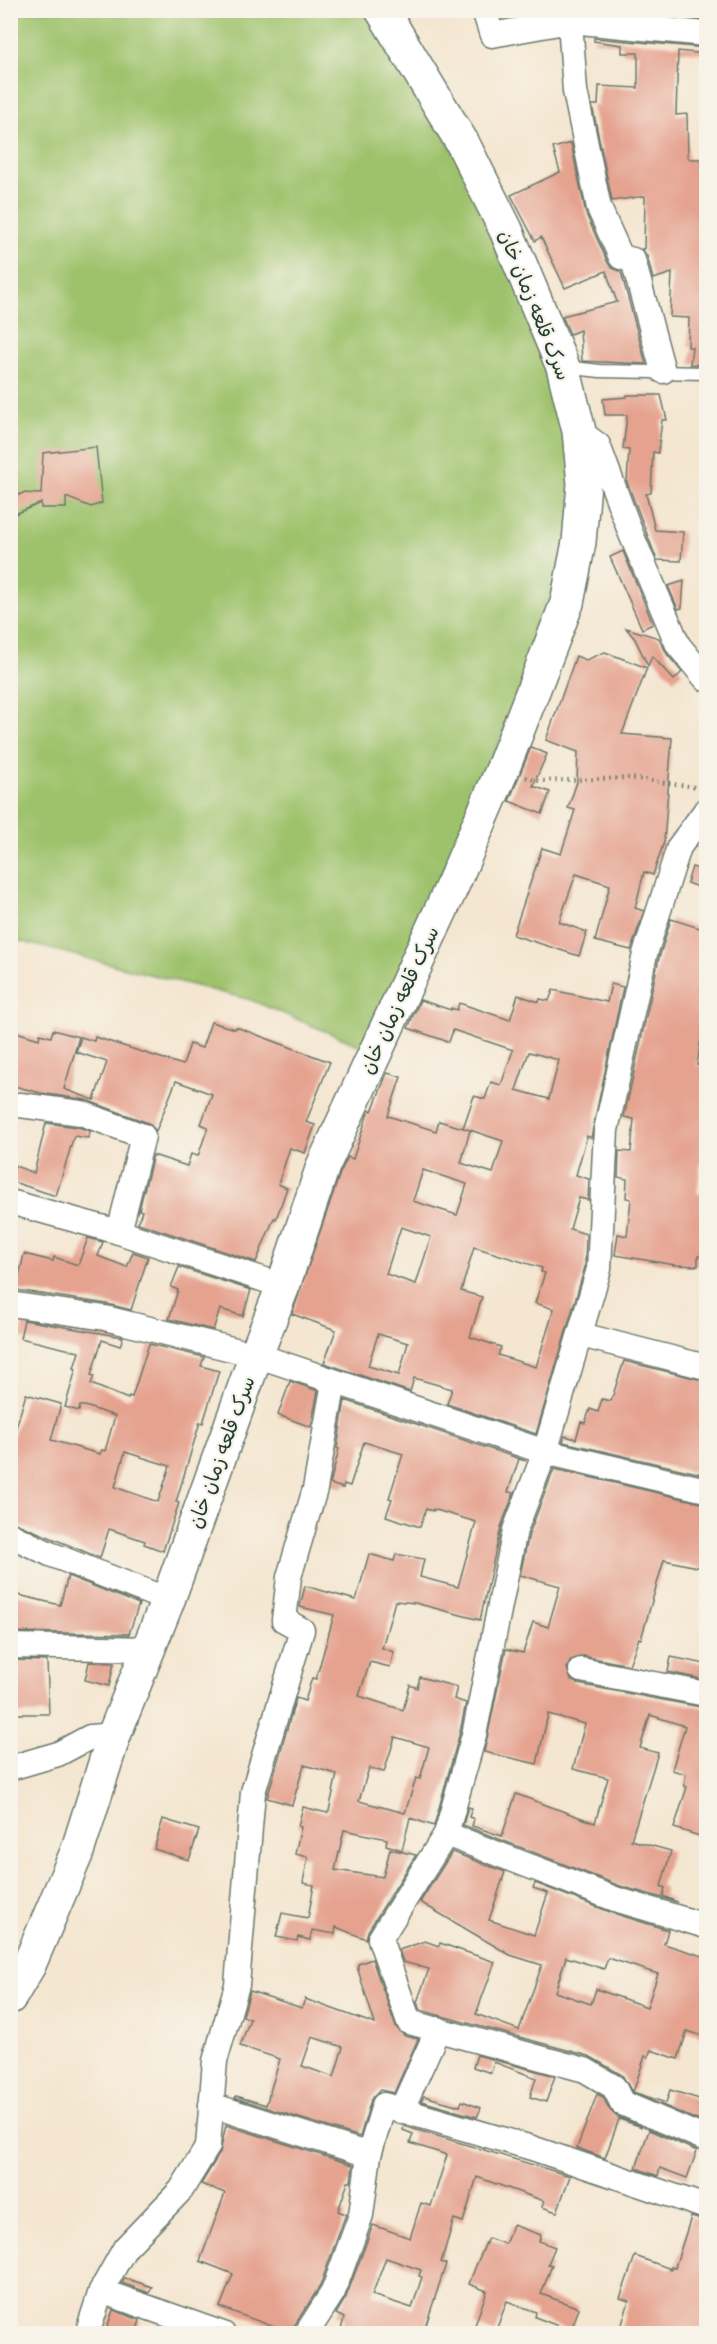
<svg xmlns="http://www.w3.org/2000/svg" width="717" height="2344" font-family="'Patrick Hand','Playpen Sans Arabic',sans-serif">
  <rect width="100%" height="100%" fill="#f7f3e8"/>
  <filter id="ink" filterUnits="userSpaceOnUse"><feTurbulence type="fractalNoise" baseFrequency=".0167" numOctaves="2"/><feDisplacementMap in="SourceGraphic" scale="12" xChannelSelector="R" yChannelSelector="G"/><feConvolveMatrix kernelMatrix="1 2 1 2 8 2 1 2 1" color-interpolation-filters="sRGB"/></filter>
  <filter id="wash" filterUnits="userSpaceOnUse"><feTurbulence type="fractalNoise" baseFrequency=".008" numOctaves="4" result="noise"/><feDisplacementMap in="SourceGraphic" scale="24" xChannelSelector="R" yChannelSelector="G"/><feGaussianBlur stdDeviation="1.35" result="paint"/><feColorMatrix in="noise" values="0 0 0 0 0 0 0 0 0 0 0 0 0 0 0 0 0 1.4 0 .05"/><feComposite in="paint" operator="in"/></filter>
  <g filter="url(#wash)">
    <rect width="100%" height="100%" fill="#f4e6d0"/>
    <polygon fill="#9ec26c" stroke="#5e8050" stroke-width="1.5" points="10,11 382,11 563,367 579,542 375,1052 251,1000 11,939"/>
    <g id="blocks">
      <g fill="#e5a28f" fill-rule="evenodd">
        <polygon points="610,10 687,12 687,14 706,14 706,20"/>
        <polygon points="594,38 706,48 706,54 678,51 676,115 687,114 688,159 702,159 703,205 705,205 704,248 706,248 706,365 690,364 692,347 688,347 689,318 670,317 672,273 653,279 647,256 642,249 644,249 645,196 612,201 592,105 598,105 599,86 638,88 638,53 622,53 622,45 594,41"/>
        <polygon points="571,143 586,214 608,263 612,268 621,272 646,364 582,361 580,330 570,334 562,316 617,302 606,271 565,288 541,237 535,241 511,195 560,172 553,148"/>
        <polygon points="627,395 661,395 667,420 662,420 658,453 653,452 651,493 646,494 655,530 683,532 681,561 657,560 627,482 629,450 623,449 627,415 605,415 603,399 627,397"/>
        <polygon points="96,447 102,503 91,507 66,497 66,508 41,508 41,503 10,516 10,499 23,493 41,494 43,453"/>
        <polygon points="623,551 653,624 642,629 610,557"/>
        <polygon points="684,581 682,608 678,609 668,586"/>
        <polygon points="626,628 659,638 667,654 682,672 674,680 652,656 648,666 635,639"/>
        <polygon points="605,652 647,668 622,734 672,738 664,842 653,875 644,872 635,908 644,911 631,950 595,941 610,885 576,874 559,922 587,932 579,956 513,935 542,848 561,854 575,810 568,808 577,782 578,752 546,740 576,656 586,660"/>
        <polygon points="531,747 547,754 533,786 550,792 542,814 509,801"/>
        <polygon points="692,867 706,871 706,890 687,883"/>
        <polygon points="671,919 706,930 706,1007 697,1065 706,1066 703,1099 706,1099 704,1135 706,1135 706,1155 702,1155 697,1194 706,1193 706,1256 698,1256 698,1266 675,1265 615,1255 618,1234 627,1236 631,1199 626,1198 627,1179 618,1177 619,1151 631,1152 634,1119 624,1117 659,958"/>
        <path d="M611 984 623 987 591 1138 587 1136 576 1175 589 1179 588 1200 579 1198 570 1229 586 1234 585 1267 536 1434 447 1404 452 1389 414 1378 410 1392 324 1363 336 1330 292 1314 340 1173 348 1157 353 1159 367 1116 369 1110 372 1111 387 1073 401 1077 388 1116 436 1131 439 1121 470 1130 463 1128 474 1096 485 1099 491 1082 501 1085 513 1050 453 1030 449 1042 408 1028 420 1000 451 1010V1008L457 1010 459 1003 510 1020 518 995 539 1002 540 999 549 1001 553 990 607 1002ZM529 1052 559 1060 549 1099 516 1090ZM470 1130 503 1141 493 1173 461 1163ZM423 1170 467 1184 457 1215 413 1201ZM401 1227 431 1237 416 1284 386 1274ZM474 1247 542 1268 541 1272 545 1273 535 1303 554 1309 536 1367 498 1355 501 1347 470 1337 482 1297 461 1291ZM378 1334 408 1343 399 1375 368 1366Z"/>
        <polygon points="211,1022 235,1029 236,1027 330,1062 306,1122 315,1125 305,1153 290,1148 278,1184 287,1188 276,1219 274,1218 256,1262 138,1223 142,1211 139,1210 153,1155 187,1166 191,1154 198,1156 208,1127 201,1124 212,1094 176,1081 156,1131 148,1123 86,1100 41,1093 10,1085 10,1030 39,1039 40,1034 51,1037 53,1030 79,1037 64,1089 94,1100 107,1062 76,1052 81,1037 94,1041 95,1037 183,1065 190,1044 202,1048"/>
        <polygon points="46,1123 78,1127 90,1131 89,1138 74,1136 56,1196 10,1181 10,1164 34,1173"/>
        <polygon points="88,1238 103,1242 98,1256 127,1267 133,1252 148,1257 131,1310 107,1304 16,1290 24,1254 53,1261 54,1257 78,1265"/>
        <polygon points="179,1267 251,1290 243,1316 220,1309 213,1330 169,1319 178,1290 171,1287"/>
        <path d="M24 1320 123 1337 120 1346 102 1340 91 1375 94 1376 91 1384 128 1399 129 1396 132 1397 149 1344 204 1357 201 1366 219 1371 203 1423 200 1422 176 1502 179 1503 163 1551 144 1544 145 1541 109 1529 100 1558 10 1521V1448L26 1394 61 1404 51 1440 100 1454 102 1450 105 1451 115 1416 85 1406H80L79 1411 65 1407 76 1369 74 1368 79 1352 20 1338ZM125 1452 170 1466 158 1502 115 1487Z"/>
        <polygon points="624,1361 706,1381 706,1406 701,1429 706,1430 706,1475 563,1442 565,1436 576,1439 581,1422 585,1423 590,1409 598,1412 602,1399 611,1401"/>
        <polygon points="290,1381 318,1391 311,1427 278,1415"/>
        <path d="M345 1400 526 1461 519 1459 508 1492 514 1493 501 1527 480 1620 415 1603 395 1601 382 1648 394 1652 390 1667 370 1662 359 1696 403 1710 410 1685 417 1688 420 1677 457 1687 454 1699 466 1703 460 1732 434 1826 410 1818 402 1850 386 1845 387 1839 344 1830 335 1870 383 1877 390 1849 416 1855 368 1931 366 1939 336 1927 335 1934 312 1930 310 1940 298 1937 297 1941 276 1937 282 1913 308 1918 314 1885 303 1883 308 1857 295 1854 301 1827 298 1826 303 1807 327 1813 329 1811 337 1774 304 1765 292 1805 267 1798 296 1698 305 1701 312 1678 316 1679 334 1615 300 1607 305 1586 356 1600 369 1554 394 1561 396 1554 424 1559 420 1577 458 1587 476 1522 433 1509V1511L426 1509 420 1527 386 1516 392 1499 389 1498 403 1454 364 1442 350 1486 344 1484 343 1488 330 1484 339 1449 337 1448ZM395 1737 429 1747 420 1779 416 1778 405 1813 359 1801 369 1768 384 1772Z"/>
        <polygon points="554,1469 706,1504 706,1569 664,1560 641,1639 639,1638 629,1665 583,1656 571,1660 567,1668 571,1680 578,1684 706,1708 706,1838 674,1828 687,1787 684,1786 686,1774 672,1770 685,1726 650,1715 640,1748 658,1753 631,1840 671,1851 661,1886 665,1888 663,1896 677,1902 620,1886 463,1825 468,1807 472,1808 469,1817 474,1819 472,1826 502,1836 516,1794 595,1823 608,1778 573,1769 585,1724 548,1714 537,1764 484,1752 506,1649 523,1653 533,1622 548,1627 560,1586 520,1575 529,1534"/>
        <polygon points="68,1576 139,1604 129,1634 10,1632 10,1593 60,1605"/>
        <polygon points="671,1657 706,1664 706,1680 668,1672"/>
        <polygon points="10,1660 47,1661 49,1714 10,1714"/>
        <polygon points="89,1662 114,1663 109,1686 85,1680"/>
        <polygon points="163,1819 199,1830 189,1860 154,1849"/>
        <path d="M452 1852 505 1872 489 1920 534 1935 548 1893 533 1888 535 1883 610 1912 668 1930 664 1944 706 1957V2037L687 2031 678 2059 651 2050 648 2057 645 2056 633 2092 666 2103 670 2090 706 2101V2124L632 2092 622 2075 589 2056 420 2010 417 2002 429 1969 403 1962 399 1950 425 1941 439 1946 440 1943 495 1962 476 2014 519 2030 542 1965 510 1955 420 1902ZM566 1957 604 1969 608 1958 658 1974 647 2007 596 1989 591 2004 555 1992Z"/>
        <path d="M372 1959 396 2027 405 2036 418 2039 394 2093 380 2090 371 2100 360 2137 235 2098 236 2096 266 2105 280 2059 240 2046 250 2019 243 2016 250 1991 302 2008 305 1999 375 2024 358 1970V1964ZM312 2037 343 2047 334 2077 302 2066Z"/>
        <polygon points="477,2055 555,2076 546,2102 530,2097 536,2078 494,2062 491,2073 473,2067"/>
        <polygon points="597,2094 603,2097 609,2109 616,2116 642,2127 619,2119 605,2158 577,2148"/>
        <polygon points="424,2096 460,2106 462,2101 481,2108 477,2117 421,2101"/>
        <polygon points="226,2125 353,2165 351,2182 348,2182 338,2211 346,2214 320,2286 294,2326 292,2334 283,2334 273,2329 274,2327 220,2307 233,2274 200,2261 225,2193 201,2184 220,2153"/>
        <path d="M404 2126 570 2176 557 2212 542 2207 544 2201 477 2177 463 2222 454 2219 441 2262 446 2264 423 2334H340L344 2318 336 2314 346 2297 373 2225 410 2238 421 2203 431 2206 447 2155 410 2143 413 2134 403 2130ZM386 2258 421 2270 419 2276 422 2277 412 2308 372 2295Z"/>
        <polygon points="649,2130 697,2151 687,2178 660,2168 658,2176 636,2168"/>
        <polygon points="691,2217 706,2221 706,2334 619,2334 629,2301 620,2298 635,2256 671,2269 671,2266 675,2267"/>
        <polygon points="513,2225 541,2235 539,2241 555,2247 548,2264 552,2265 541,2294 579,2308 571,2331 535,2317 536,2312 507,2301 495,2333 475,2325 487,2291 469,2284 475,2268 488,2238 505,2244"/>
        <polygon points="125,2278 152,2287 149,2293 122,2283"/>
        <polygon points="113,2310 140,2320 136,2334 105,2334"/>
      </g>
    </g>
  </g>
  <g filter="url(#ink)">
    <use href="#blocks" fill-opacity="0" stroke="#6a786b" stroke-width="1.5"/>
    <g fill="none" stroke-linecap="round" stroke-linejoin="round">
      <g stroke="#6a786b" stroke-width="15">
        <polyline id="lane" points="564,367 600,371 706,373"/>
      </g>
      <g stroke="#6a786b" stroke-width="27">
        <g id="street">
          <polyline points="484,10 492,35 570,21 706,34"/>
          <polyline points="570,21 575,91 599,208 621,257 633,260 663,371"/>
          <polyline points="579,431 598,445 631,534 678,645 706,679"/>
          <polyline points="706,810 679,847 645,954 606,1130 599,1269 545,1452 515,1530 474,1735 446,1834 380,1939 409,2022 585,2070 614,2087 622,2103 706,2139"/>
          <polyline points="10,1106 20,1105 81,1113 143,1136 119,1232"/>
          <polyline points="10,1202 119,1232 283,1286"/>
          <polyline points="10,1304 105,1318 256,1355 545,1452 706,1490"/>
          <polyline points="581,1335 706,1367"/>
          <polyline points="10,1535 50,1554 168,1600"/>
          <polyline points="10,1646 149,1649"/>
          <polyline points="581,1670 706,1694"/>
          <polyline points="10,1768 58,1754 90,1737 114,1735"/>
          <polyline points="446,1834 615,1899 706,1926"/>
          <polyline points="211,2105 369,2155"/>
          <polyline points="401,2111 438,2029"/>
          <polyline points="101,2291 223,2334"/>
          <polyline points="87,2334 101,2291 125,2248 181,2190 208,2146 215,2061 237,1985 253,1792 302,1630 284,1620 289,1577 315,1489 334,1382"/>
          <polyline points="306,2334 333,2292 361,2215 369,2155 384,2105 532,2148 706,2207"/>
        </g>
      </g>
      <g stroke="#6a786b" stroke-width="36">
        <polyline id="secondary" points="10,1997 29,1965 77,1852 114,1735 168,1600 256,1355 283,1286 323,1166 453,884 503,768 567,603 579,542 584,484 579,431 563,367 506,230 463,144 382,10"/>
      </g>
      <polyline stroke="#6a786b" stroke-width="4" stroke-dasharray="1.5 4.5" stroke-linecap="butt" points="526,777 537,781 630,778 703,788"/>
      <use href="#lane" stroke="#fff" stroke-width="12"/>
      <use href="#street" stroke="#fff" stroke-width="24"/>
      <use href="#secondary" stroke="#fff" stroke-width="33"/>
    </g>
  </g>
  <g text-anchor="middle" stroke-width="4.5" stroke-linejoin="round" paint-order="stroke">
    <g font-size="20" fill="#1f3d34" stroke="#f7f3e8">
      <text transform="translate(535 305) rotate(68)" y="7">سرک قلعه زمان خان</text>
      <text transform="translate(399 1000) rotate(-65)" y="7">سرک قلعه زمان خان</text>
      <text transform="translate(221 1452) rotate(-70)" y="7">سرک قلعه زمان خان</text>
    </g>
  </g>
  <rect width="717" height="2344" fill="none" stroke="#f7f3e8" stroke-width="36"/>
</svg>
